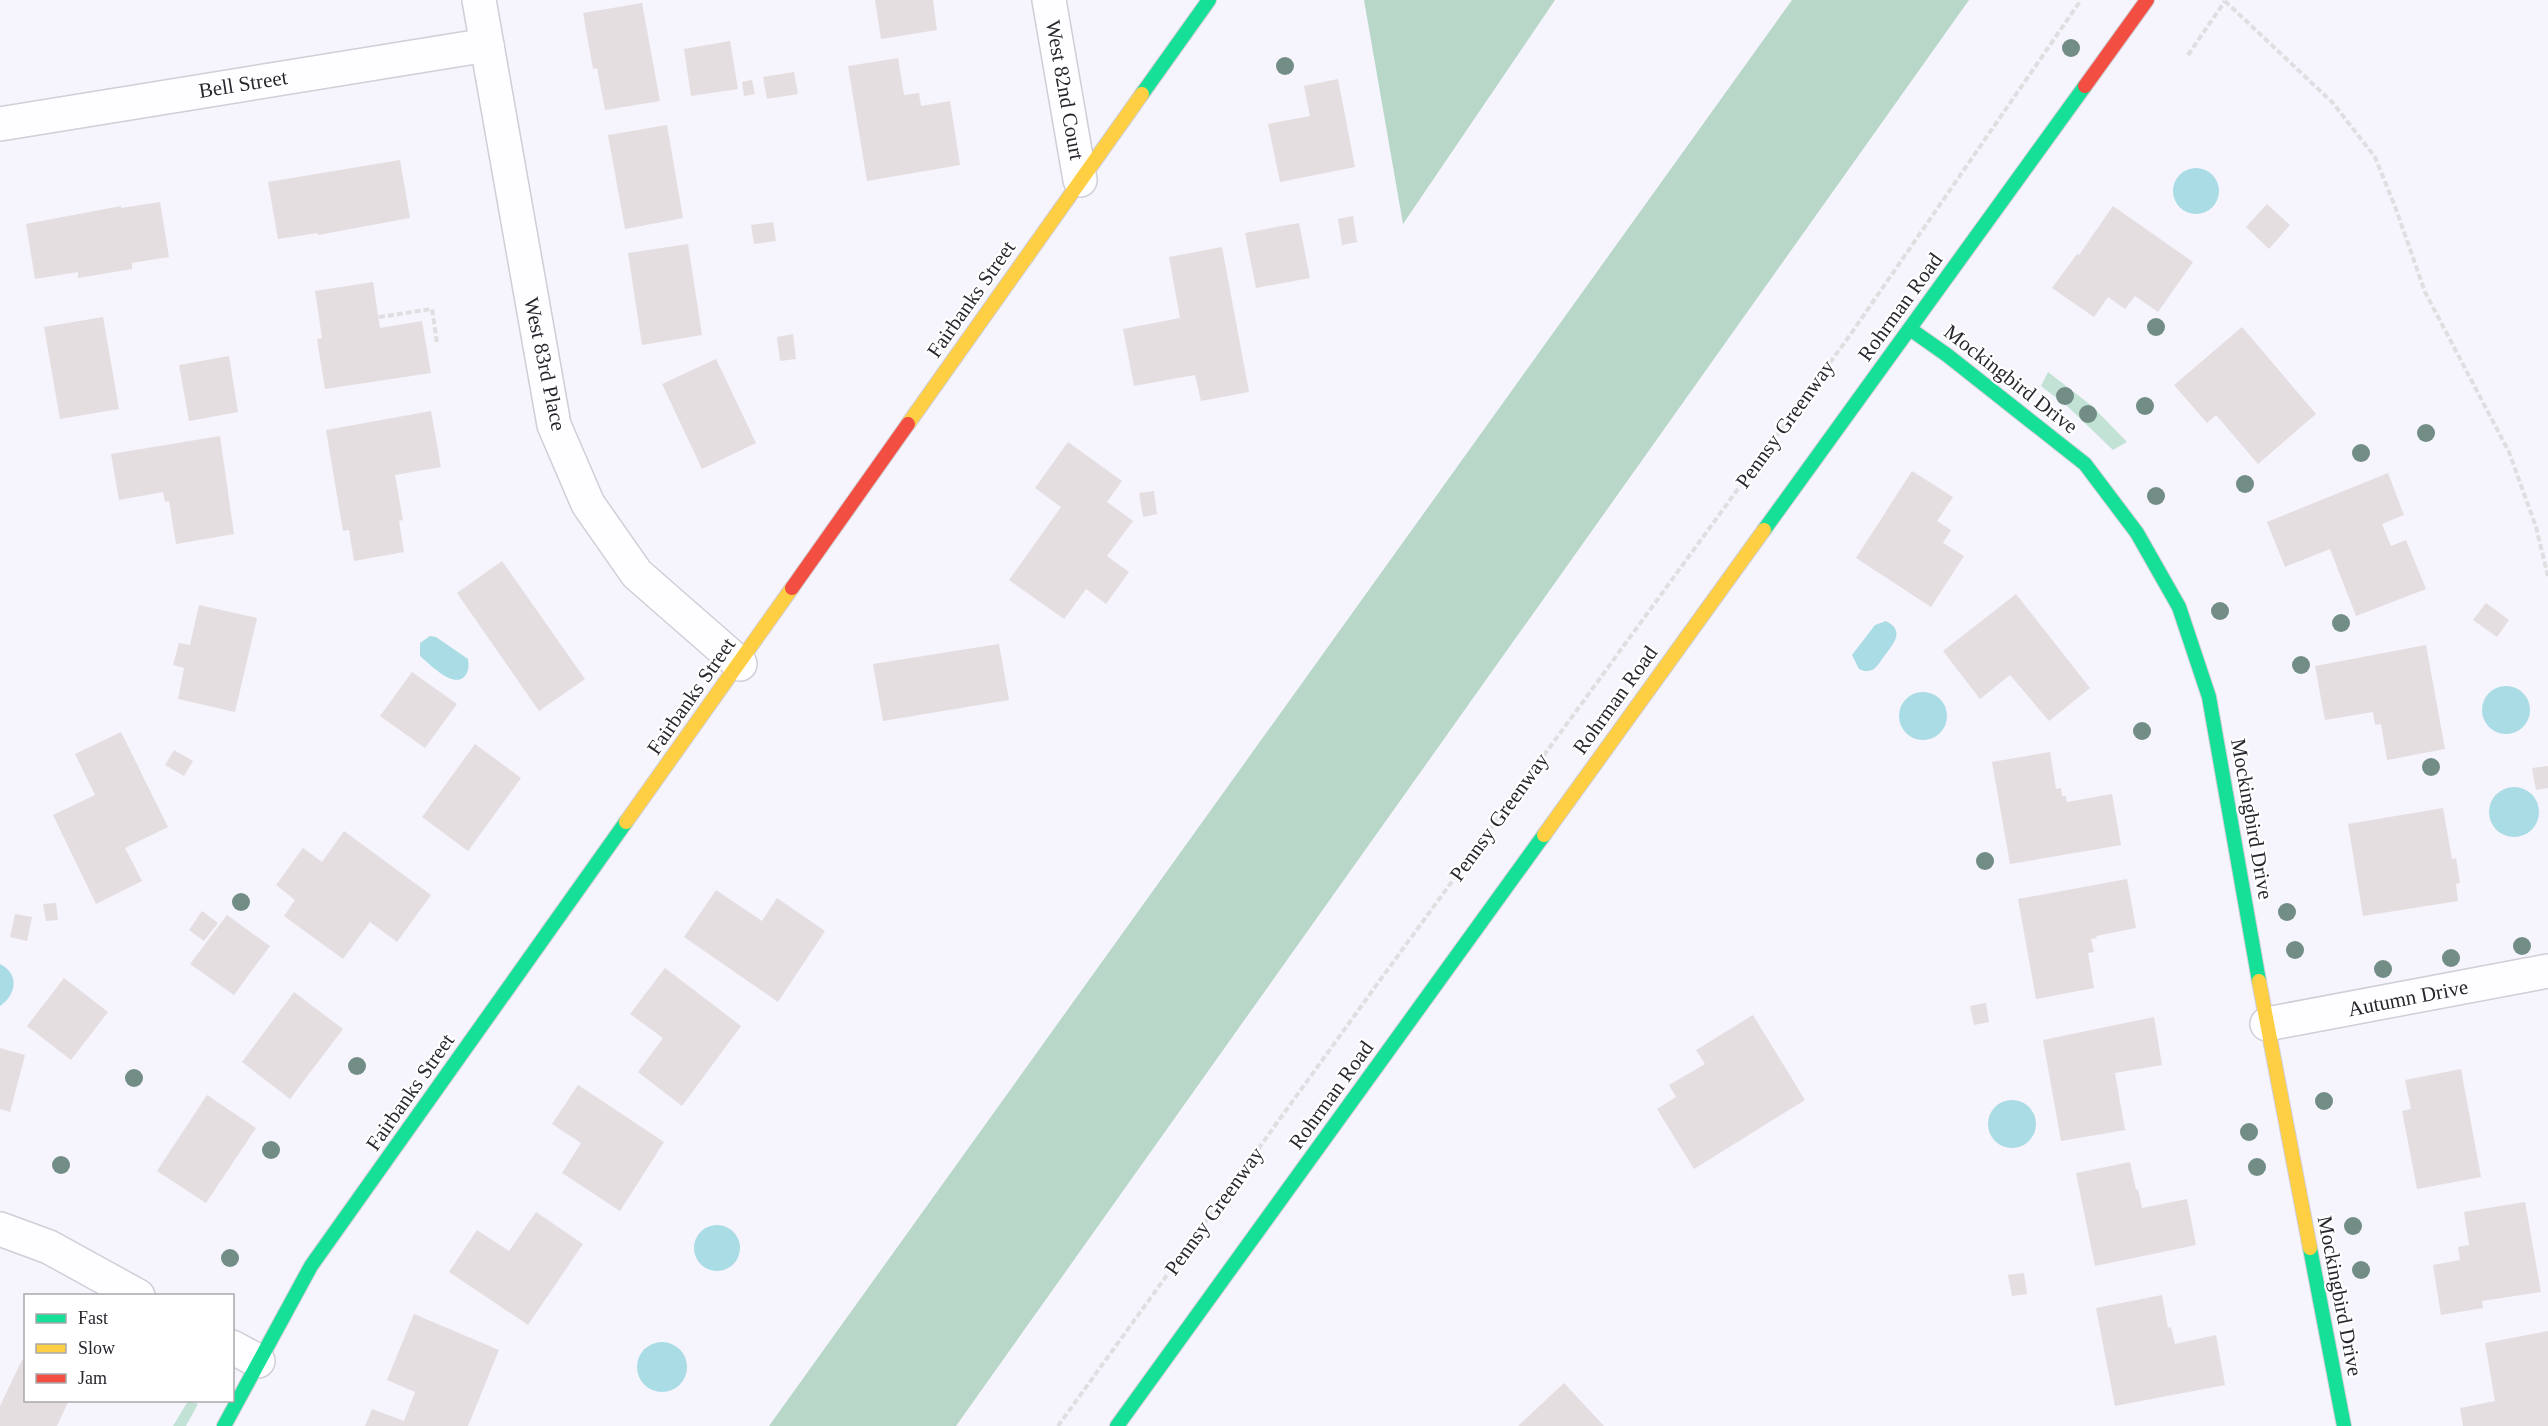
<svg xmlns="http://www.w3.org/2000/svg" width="2548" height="1426" font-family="'Times New Roman',serif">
  <rect width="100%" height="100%" fill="#f6f4fc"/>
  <g fill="#c3e2d6">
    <polygon points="2048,372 2092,406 2127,442 2113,450 2067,406 2041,386"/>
    <polygon points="188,1401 198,1404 186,1426 173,1426"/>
  </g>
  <g fill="#b8d7c9">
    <polygon points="1364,0 1555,0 1403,224"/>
    <polygon points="1792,0 1969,0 956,1426 769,1426"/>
  </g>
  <g fill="#a9dce5">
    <circle cx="2196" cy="191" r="23"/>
    <path d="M1886 621C1905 631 1894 643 1885 655 1881 660 1878 667 1872 670 1868 672 1863 671 1859 669L1852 655 1875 625Z"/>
    <path d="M430 636 436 637 468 659C469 665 469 672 464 677 452 688 430 664 420 656V643Z"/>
    <circle cx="2506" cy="710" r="24"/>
    <circle cx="1923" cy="716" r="24"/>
    <circle cx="2514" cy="812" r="25"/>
    <path d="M0 964C20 974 16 995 0 1006Z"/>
    <circle cx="2012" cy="1124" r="24"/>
    <circle cx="717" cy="1248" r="23"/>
    <circle cx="662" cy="1367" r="25"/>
  </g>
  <g fill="#e4dee0">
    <polygon points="875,0 933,0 937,30 881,39"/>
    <polygon points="642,3 660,101 605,110 597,68 593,69 583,13"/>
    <polygon points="730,41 738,89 691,96 684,49"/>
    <polygon points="898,58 904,95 919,93 921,106 950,101 960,165 867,181 848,66"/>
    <polygon points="794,72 798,94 767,99 763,77"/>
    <polygon points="1338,79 1355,167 1280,182 1268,124 1310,116 1304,86"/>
    <polygon points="752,80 755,94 744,96 742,82"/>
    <polygon points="667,125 683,218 625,229 608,135"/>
    <polygon points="400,160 410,218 318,235 318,233 278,239 268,182"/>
    <polygon points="160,202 169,257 132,263 132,269 78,278 78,272 35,279 26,224 121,206 121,208"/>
    <polygon points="2267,204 2290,225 2269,249 2246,227"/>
    <polygon points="2113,206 2193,262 2158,312 2135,296 2125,309 2108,297 2094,317 2052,288 2077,254 2079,255"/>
    <polygon points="1353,216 1357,242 1342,245 1338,219"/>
    <polygon points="773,222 776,241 754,244 751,225"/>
    <polygon points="1299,223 1310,278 1256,288 1245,233"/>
    <polygon points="688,244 702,335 642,345 628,253"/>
    <polygon points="1222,247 1249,392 1201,401 1195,375 1134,386 1123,329 1180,318 1169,257"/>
    <polygon points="373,282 380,328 422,321 431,373 325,389 317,339 322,338 315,291"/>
    <polygon points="103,317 119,409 60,419 44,327"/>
    <polygon points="2242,327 2316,414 2258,464 2216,415 2207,423 2174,385"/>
    <polygon points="793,334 796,359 780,361 777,337"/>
    <polygon points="229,356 238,412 189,421 179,365"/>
    <polygon points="716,359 756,443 702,469 662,384"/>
    <polygon points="431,411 441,467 395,475 403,520 399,521 404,552 354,561 349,530 343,531 326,430"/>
    <polygon points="220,436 234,534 176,544 169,501 165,502 163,492 119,500 111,454"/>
    <polygon points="1068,442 1122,481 1107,502 1133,521 1107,556 1129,572 1106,604 1086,589 1064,619 1009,580 1061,507 1035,488"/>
    <polygon points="1912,471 1953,497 1937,521 1951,530 1943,543 1964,556 1931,607 1856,558"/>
    <polygon points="2388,473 2404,515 2382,524 2391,546 2406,540 2426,589 2356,616 2330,549 2285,567 2267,522"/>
    <polygon points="1154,491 1157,514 1143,517 1139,493"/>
    <polygon points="502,561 585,679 539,711 457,593"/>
    <polygon points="2016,594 2090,688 2049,721 2010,675 1980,699 1943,651"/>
    <polygon points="2486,603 2509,620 2497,637 2473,620"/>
    <polygon points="199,605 257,618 235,712 178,699 184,668 173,665 179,643 190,645"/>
    <polygon points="999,644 1009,700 883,721 873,664"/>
    <polygon points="2426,645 2445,749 2387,760 2381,724 2375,725 2373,712 2325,720 2315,666"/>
    <polygon points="412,672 457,704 425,748 380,716"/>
    <polygon points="121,732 168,827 125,848 142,881 96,904 53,815 95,795 75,754"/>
    <polygon points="475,744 521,778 468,851 422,817"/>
    <polygon points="174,750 193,761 184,776 165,765"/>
    <polygon points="2050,752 2056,789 2061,788 2062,796 2066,796 2067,802 2112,794 2121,845 2010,864 1992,762"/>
    <polygon points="2548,766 2548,788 2536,790 2532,768"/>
    <polygon points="2443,808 2452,859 2456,858 2460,883 2456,884 2458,901 2363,916 2348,824"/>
    <polygon points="344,831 431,895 397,942 370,922 343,959 284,916 295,900 276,885 303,848 322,862"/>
    <polygon points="2127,879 2136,928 2096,936 2097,938 2091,939 2094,952 2088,953 2094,988 2036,999 2018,899"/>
    <polygon points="716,890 762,921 777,898 825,931 778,1002 684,937"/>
    <polygon points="56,903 58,920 46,921 43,904"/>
    <polygon points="202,911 218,923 204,941 189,930"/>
    <polygon points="15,914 32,917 27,941 10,937"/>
    <polygon points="227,915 270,946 234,995 190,964"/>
    <polygon points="665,968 741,1026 682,1106 638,1072 663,1038 630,1014"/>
    <polygon points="64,978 108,1012 71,1060 27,1026"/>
    <polygon points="294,992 343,1029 290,1099 242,1062"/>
    <polygon points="1986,1003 1989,1022 1974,1025 1970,1006"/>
    <polygon points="1753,1015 1805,1100 1694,1169 1657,1109 1676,1097 1669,1085 1705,1064 1696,1050"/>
    <polygon points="2154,1017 2162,1065 2115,1073 2125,1130 2061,1141 2043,1040"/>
    <polygon points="0,1048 25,1055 10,1112 0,1109"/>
    <polygon points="2461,1069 2481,1177 2417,1189 2402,1111 2411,1109 2405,1080"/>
    <polygon points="578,1085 664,1142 620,1211 562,1173 581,1143 552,1124"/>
    <polygon points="207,1095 256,1128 206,1203 157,1171"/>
    <polygon points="2130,1162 2136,1190 2138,1189 2142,1208 2187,1199 2196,1245 2095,1266 2076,1173"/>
    <polygon points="2525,1202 2541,1292 2482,1301 2483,1308 2441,1315 2433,1265 2460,1260 2458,1247 2469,1245 2464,1212"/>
    <polygon points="536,1212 583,1244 528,1325 449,1272 477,1230 509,1251"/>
    <polygon points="2024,1273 2027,1294 2012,1296 2008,1275"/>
    <polygon points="2162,1295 2168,1328 2171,1327 2175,1344 2216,1335 2225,1385 2115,1406 2096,1308"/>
    <polygon points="414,1314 499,1350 468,1426 365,1426 372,1409 404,1421 415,1392 387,1380"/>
    <polygon points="2548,1331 2548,1426 2463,1426 2460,1408 2495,1401 2485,1343"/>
    <polygon points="22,1360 26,1362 26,1400 69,1400 57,1426 0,1426 0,1406"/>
    <polygon points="1564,1383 1604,1426 1518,1426"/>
  </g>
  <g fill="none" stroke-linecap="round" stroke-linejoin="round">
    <g stroke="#d0ced6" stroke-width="36">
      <g id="street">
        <polyline points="479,0 554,425 588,504 637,574 740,664"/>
        <polyline points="1049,0 1080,180"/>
        <polyline points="0,124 487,45"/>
        <polyline points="2267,1024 2548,971"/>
        <polyline points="0,1229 49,1247 138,1296"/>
        <polyline points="232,1347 258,1361"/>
      </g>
    </g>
    <g stroke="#d0ced6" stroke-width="16">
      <g id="fast">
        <polyline points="1142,94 1209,0"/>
        <polyline points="1910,329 1947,355 2085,464 2137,533 2179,607 2209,697 2259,981"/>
        <polyline points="1764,530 2085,86"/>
        <polyline points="2310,1248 2344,1426"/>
        <polyline points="224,1426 311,1266 626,822"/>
        <polyline points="1117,1426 1544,835"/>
      </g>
    </g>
    <g stroke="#d0ced6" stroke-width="16">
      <g id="slow">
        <polyline points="908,424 1142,94"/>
        <polyline points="626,822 792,588"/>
        <polyline points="1544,835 1764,530"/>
        <polyline points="2259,981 2310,1248"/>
      </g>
    </g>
    <g stroke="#d0ced6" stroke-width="16">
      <g id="jam">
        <polyline points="2085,86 2147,0"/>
        <polyline points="792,588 908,424"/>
      </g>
    </g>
    <g stroke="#dfdfe1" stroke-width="4" stroke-dasharray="6 3" stroke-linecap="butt">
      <polyline points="2225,1 2333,103 2375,157 2396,209 2425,292 2509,452 2536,527 2548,576"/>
      <polyline points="2188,55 2225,1"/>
      <polyline points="379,317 432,309 437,343"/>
      <polyline points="1058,1426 1378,983 1848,338 2081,0"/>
    </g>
    <use href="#street" stroke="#fefdff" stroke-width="33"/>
    <use href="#fast" stroke="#16e098" stroke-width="14"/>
    <use href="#slow" stroke="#ffcf43" stroke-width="14"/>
    <use href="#jam" stroke="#f24e42" stroke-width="14"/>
  </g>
  <g fill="#718d85">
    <circle cx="2071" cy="48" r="9"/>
    <circle cx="1285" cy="66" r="9"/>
    <circle cx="2156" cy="327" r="9"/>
    <circle cx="2065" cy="396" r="9"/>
    <circle cx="2145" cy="406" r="9"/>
    <circle cx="2088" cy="414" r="9"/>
    <circle cx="2426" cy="433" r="9"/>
    <circle cx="2361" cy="453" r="9"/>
    <circle cx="2245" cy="484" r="9"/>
    <circle cx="2156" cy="496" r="9"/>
    <circle cx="2220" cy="611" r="9"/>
    <circle cx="2341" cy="623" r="9"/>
    <circle cx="2301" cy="665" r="9"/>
    <circle cx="2142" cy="731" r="9"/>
    <circle cx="2431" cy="767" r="9"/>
    <circle cx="1985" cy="861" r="9"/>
    <circle cx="241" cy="902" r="9"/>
    <circle cx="2287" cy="912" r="9"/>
    <circle cx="2522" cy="946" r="9"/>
    <circle cx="2295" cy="950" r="9"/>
    <circle cx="2451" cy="958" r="9"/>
    <circle cx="2383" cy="969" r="9"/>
    <circle cx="357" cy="1066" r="9"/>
    <circle cx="134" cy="1078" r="9"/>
    <circle cx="2324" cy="1101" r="9"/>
    <circle cx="2249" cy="1132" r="9"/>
    <circle cx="271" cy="1150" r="9"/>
    <circle cx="61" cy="1165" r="9"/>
    <circle cx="2257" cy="1167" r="9"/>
    <circle cx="2353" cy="1226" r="9"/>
    <circle cx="230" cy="1258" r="9"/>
    <circle cx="2361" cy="1270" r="9"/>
  </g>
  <g text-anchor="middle" stroke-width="4.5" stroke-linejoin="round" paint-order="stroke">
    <g font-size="21" fill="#29262f" stroke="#fff">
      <text transform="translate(243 84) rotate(-9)" y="7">Bell Street</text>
      <text transform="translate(1065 90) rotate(80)" y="7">West 82nd Court</text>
      <text transform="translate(971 299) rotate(-55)" y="7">Fairbanks Street</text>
      <text transform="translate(1900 307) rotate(-54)" y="7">Rohrman Road</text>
      <text transform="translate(545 364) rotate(78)" y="7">West 83rd Place</text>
      <text transform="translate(2011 379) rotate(38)" y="7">Mockingbird Drive</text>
      <text transform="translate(1785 424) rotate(-54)" y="7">Pennsy Greenway</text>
      <text transform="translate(691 696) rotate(-55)" y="7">Fairbanks Street</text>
      <text transform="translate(1615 700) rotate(-54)" y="7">Rohrman Road</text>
      <text transform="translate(1499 817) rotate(-54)" y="7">Pennsy Greenway</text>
      <text transform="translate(2252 819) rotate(80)" y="7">Mockingbird Drive</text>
      <text transform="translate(2408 998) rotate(-11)" y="7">Autumn Drive</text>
      <text transform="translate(410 1092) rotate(-55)" y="7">Fairbanks Street</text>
      <text transform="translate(1331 1095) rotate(-54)" y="7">Rohrman Road</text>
      <text transform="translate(1214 1211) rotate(-54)" y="7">Pennsy Greenway</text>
      <text transform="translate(2340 1296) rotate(79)" y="7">Mockingbird Drive</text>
    </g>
  </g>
  <rect x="24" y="1294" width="210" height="108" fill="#ffffff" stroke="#a9a8ac" stroke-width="1.5"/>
  <rect x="36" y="1314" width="30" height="9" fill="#16e098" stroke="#a9a8ac" stroke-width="1.5"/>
  <text x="78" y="1324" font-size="18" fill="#29262f">Fast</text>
  <rect x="36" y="1344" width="30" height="9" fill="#ffcf43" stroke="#a9a8ac" stroke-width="1.5"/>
  <text x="78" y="1354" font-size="18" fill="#29262f">Slow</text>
  <rect x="36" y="1374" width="30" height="9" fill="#f24e42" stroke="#a9a8ac" stroke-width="1.5"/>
  <text x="78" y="1384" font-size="18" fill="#29262f">Jam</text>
</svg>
